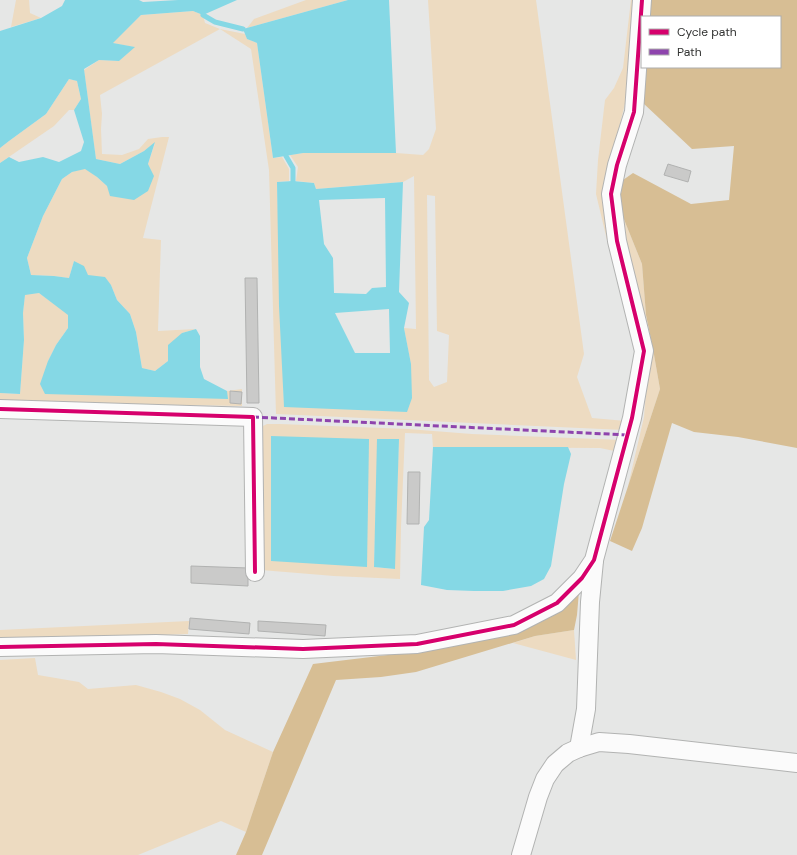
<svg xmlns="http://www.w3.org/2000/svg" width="797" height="855" font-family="'DM Sans',sans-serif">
  <rect width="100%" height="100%" fill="#e6e7e6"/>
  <g fill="#eddbc1" fill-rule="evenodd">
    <polygon points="16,0 29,0 30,13 41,18 11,27"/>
    <polygon points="306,0 348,0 247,28 254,19"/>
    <path d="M428 0H536L584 354 577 377 592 418 626 421 624 430 276 414 269 170 251 49 220 29 100 95 102 114 101 129 102 154 122 155 139 149 148 139 162 137H169L143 238 161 240 158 331 196 329 182 333 168 361 155 371 142 368 136 332 130 314 117 300 111 285 88 275 74 261 69 278 54 276 31 275 27 258 43 216 62 179 72 172 85 168 97 177 107 186 148 164 155 143 144 151 120 164 96 159 84 70 99 60 119 61 134 47 112 43 141 15 193 11 203 15 205 23 220 29 245 34 247 39 257 43 273 158 282 157 289 169V181L277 182 284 406 411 365 404 328 416 329 414 176 403 182 316 189 314 183 296 181 298 167 290 155 303 153H396L423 155 429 149 436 129ZM427 195 435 196 437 331 449 335 447 382 434 387 429 380Z"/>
    <polygon points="631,0 637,0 630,84 604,187 630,320 607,240 596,194 598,160 605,100 614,88 623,68"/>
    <polygon points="69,79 77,81 81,99 74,110 69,110 54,126 0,163 0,148 9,141 46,114"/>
    <polygon points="619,207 642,264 646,315 653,349 660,389 628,486 644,417 649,353 623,238"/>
    <polygon points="39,293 68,314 68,328 56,345 48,361 227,399 227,391 242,389 242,406 0,402 0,393 20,394 24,340 23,313 25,294"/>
    <path d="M267 424H280L408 429 472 434 622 440 619 452 600 448 433 447 432 434 405 433 401 527 400 579 334 576 261 570V427ZM378 439H399L394 569 374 567Z"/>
    <polygon points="189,621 188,634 0,641 0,630"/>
    <polygon points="574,630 576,660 513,643 535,636"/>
    <polygon points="35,658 38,675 79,682 88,689 136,685 161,692 180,699 200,710 225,730 273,752 246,832 221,821 138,855 0,855 0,660"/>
  </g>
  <g fill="#d7be94">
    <polygon points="650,0 797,0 797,448 738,437 694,432 672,423 642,528 632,551 610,541 660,389 653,349 646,315 642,264 619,207 623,180 633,173 691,204 729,200 734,146 692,149 643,103 645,67 780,67 780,17 649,17"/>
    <polygon points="579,591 577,615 574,630 535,636 416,672 381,677 336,680 262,855 236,855 246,832 273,752 313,664 346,660 421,651"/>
  </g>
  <g fill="#85d8e5" fill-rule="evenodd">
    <polygon points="65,0 139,0 143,2 178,0 237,0 203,15 193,11 141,15 113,43 135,47 119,61 99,60 84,69 96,159 120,164 144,151 155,142 148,164 154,176 148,191 134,200 110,196 107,186 97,177 85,169 72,172 62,179 43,216 27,258 31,275 54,276 69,278 74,261 84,266 88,275 105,277 111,285 117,300 130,314 136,332 142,368 155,371 168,361 168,345 182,333 196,329 200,336 200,367 204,379 227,391 228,399 45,394 40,384 48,361 56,345 68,328 68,315 39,293 25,295 23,313 24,340 20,394 0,393 0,163 9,157 19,162 43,157 59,162 81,151 84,142 74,110 81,99 77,81 69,79 46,114 9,141 0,148 0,31 41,18 62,6"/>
    <polygon points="348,0 389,0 396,153 303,153 273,158 257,43 247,39 243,29"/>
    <path d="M293 181 314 183 316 189 403 182 399 292 409 303 404 328 411 364 412 398 407 412 284 407 279 306 277 182ZM385 198 386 287 372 288 366 294 334 293 333 258 324 244 319 200ZM389 309 390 353H355L335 313Z"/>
    <polygon points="271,436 369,439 367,567 271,561"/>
    <polygon points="377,439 399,439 395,569 374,567"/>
    <polygon points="433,447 568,447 571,454 564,484 551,566 544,579 531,586 503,591 474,591 447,590 421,585 424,527 429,520"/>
  </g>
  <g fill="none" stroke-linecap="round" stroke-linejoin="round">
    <g stroke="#85d8e5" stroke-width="5">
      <polyline points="203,15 215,22 243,29"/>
      <polyline points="286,156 293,168 293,181"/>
    </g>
  </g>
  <g fill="#cacac9" stroke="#b1b2b1">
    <polygon points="668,164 691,171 688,182 664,175"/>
    <polygon points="245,278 257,278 259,403 247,403"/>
    <polygon points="230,391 242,392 241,404 230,403"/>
    <polygon points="408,472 420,472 419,524 407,524"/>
    <polygon points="191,566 248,568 248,586 191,583"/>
    <polygon points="190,618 250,623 249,634 189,629"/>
    <polygon points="258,621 326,625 325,636 258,631"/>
  </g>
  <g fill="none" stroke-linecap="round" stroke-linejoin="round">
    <g stroke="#b2b3b2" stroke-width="20">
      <g id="street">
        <polyline points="0,409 253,417 255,572"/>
        <polyline points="0,647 156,644 303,649 417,644 514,625 557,603 582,578 594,560 632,418 644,351 617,241 611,194 617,165 634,112 642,0"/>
        <polyline points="579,748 586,709 590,602 594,561"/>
        <polyline points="521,855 538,797 545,779 555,764 568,753 579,748 599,742 629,744 797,763"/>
      </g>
    </g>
    <use href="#street" stroke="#fbfbfb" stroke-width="18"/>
    <polyline stroke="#8e44ad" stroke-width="3" stroke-dasharray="6 3" stroke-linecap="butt" points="253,417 628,435"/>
    <g stroke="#fff" stroke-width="6">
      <g id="cycleway">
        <polyline points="0,409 253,417 255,572"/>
        <polyline points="0,647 156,644 303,649 417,644 514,625 557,603 582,578 594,560 632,418 644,351 617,241 611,194 617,165 634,112 642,0"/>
      </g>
    </g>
    <use href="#cycleway" stroke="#d6006c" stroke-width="4"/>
  </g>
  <rect x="641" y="16" width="140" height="52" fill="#ffffff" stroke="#adadad"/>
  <rect x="649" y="29" width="20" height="6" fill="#d6006c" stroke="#adadad"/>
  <text x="677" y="36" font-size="12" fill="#313231">Cycle path</text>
  <rect x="649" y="49" width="20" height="6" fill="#8e44ad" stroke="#adadad"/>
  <text x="677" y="56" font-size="12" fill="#313231">Path</text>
</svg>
